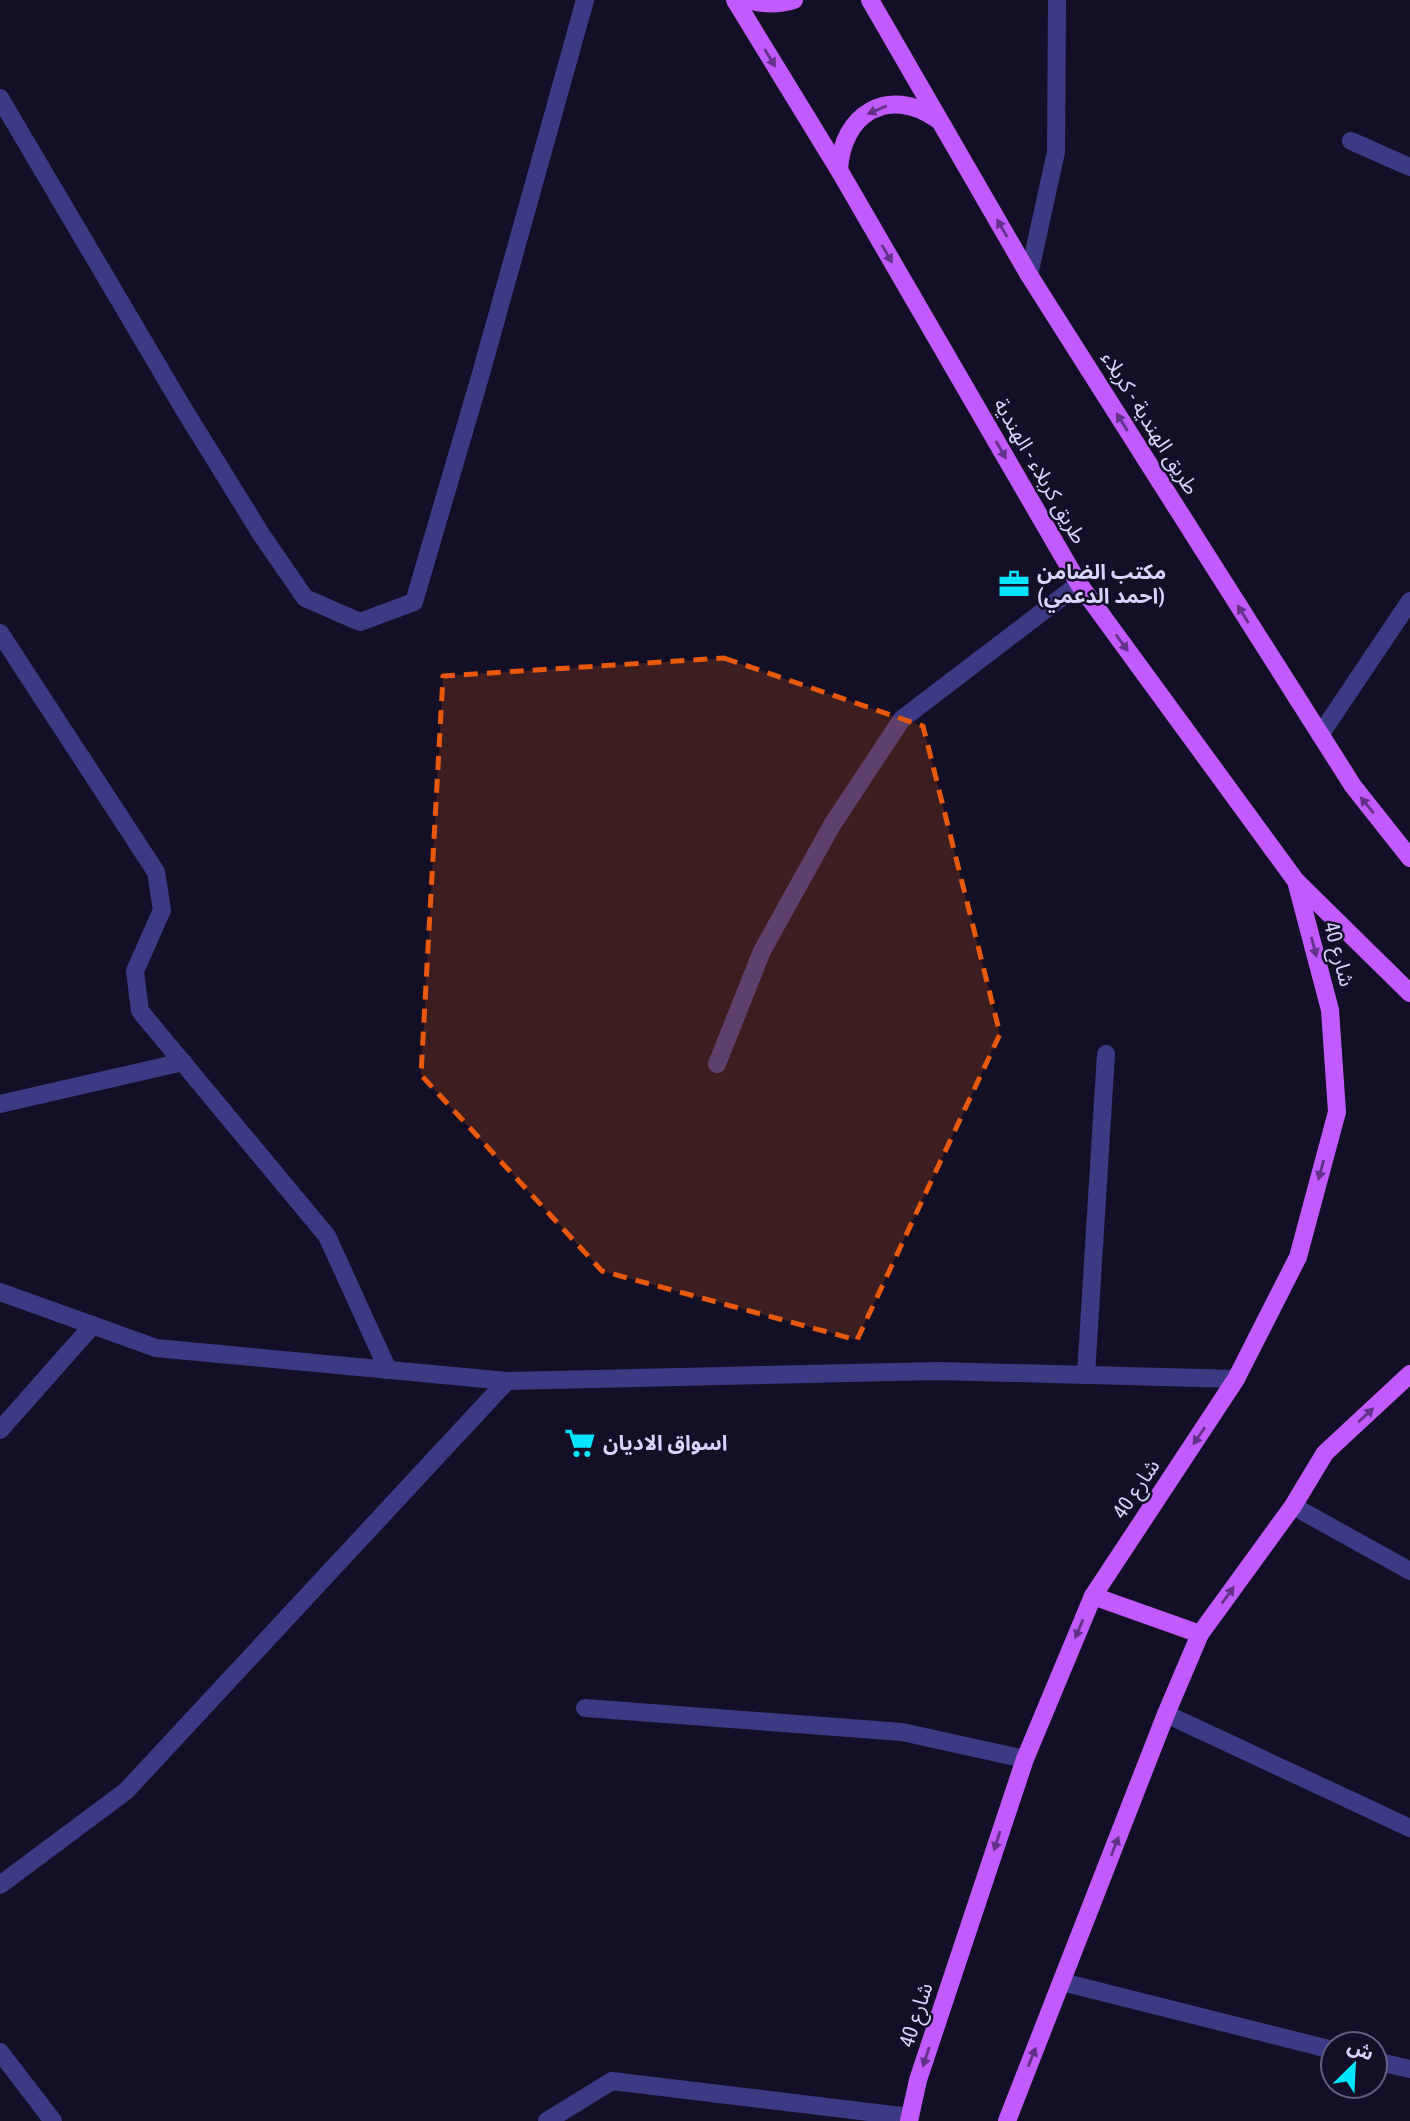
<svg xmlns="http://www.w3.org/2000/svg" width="1410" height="2121" font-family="'Roboto Condensed','Noto Sans Arabic',sans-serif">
  <rect width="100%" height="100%" fill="#130f26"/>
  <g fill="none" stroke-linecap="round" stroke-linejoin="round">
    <g stroke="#3d3a85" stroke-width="18">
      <polyline points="0,98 183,408 261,534 305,598 360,622 414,602 480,377 585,0"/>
      <polyline points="1351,141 1410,167"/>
      <polyline points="1029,275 1056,152 1057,0"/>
      <polyline points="0,633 156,872 162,910 135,971 140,1011 327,1236 388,1370"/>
      <polyline points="1320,735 1410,601"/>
      <polyline points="717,1064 762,951 832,825 902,719 1079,584"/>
      <polyline points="0,1104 183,1062"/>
      <polyline points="0,1292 156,1348 507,1381 938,1371 1236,1379"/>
      <polyline points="1086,1375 1106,1054"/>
      <polyline points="0,1430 93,1325"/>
      <polyline points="1293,1506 1410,1571"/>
      <polyline points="585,1708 902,1732 1025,1759"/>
      <polyline points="1166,1714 1410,1828"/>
      <polyline points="0,1885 126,1791 507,1381"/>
      <polyline points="1062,1982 1333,2050"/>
      <polyline points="0,2052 53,2121"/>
      <polyline points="1375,2061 1410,2069"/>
      <polyline points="547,2121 612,2081 910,2117"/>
    </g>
    <g stroke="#c25bff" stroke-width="18">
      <polyline points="735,0 839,170 1079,584 1296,881 1410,993"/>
      <path d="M748 0C764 5 778 5 794 0"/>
      <polyline points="870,0 1029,275 1353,786 1410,858"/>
      <path d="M839 170C842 114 888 85 937 119"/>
      <polyline points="1093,1596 1200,1634"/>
      <polyline points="909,2121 918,2080 1025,1759 1093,1596 1236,1379 1298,1257 1337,1112 1330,1010 1296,881"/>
      <polyline points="1007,2121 1166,1714 1200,1634 1293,1506 1325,1453 1410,1374"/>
    </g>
  </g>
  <defs><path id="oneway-solid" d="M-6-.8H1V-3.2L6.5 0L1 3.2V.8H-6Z" transform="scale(1.75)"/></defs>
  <g fill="#623188">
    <use href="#oneway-solid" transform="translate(770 58) rotate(59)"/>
    <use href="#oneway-solid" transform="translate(877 110) rotate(157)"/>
    <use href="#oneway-solid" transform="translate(1002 228) rotate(-120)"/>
    <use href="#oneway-solid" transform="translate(887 254) rotate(60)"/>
    <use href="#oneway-solid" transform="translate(1122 422) rotate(-122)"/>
    <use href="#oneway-solid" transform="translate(1001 450) rotate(60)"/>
    <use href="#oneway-solid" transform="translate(1243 614) rotate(-122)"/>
    <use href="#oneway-solid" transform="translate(1122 643) rotate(54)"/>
    <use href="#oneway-solid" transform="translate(1367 805) rotate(-129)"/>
    <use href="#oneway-solid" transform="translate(1314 947) rotate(75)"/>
    <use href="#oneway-solid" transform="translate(1321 1170) rotate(105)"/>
    <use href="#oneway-solid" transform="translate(1366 1415) rotate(-43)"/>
    <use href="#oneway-solid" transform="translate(1199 1436) rotate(124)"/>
    <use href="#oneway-solid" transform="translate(1228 1595) rotate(-54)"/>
    <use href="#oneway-solid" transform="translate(1079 1629) rotate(113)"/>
    <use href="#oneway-solid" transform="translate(997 1841) rotate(108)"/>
    <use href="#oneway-solid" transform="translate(1115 1846) rotate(-69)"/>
    <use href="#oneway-solid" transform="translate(926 2057) rotate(108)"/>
    <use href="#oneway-solid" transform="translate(1032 2057) rotate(-68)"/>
  </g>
  <path fill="#e8590c" fill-opacity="0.2" stroke="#e8590c" stroke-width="5" stroke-dasharray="14 9" stroke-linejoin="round" d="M724 658 923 726 1000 1034 857 1340 602 1271 421 1075 443 676Z"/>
  <defs>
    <g id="office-bare" transform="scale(2.415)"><path d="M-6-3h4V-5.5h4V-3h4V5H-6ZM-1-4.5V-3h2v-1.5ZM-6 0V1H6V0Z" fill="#00e5ff" stroke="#130f26" stroke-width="2.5" paint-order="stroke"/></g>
    <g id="supermarket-bare" transform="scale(2.415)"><path d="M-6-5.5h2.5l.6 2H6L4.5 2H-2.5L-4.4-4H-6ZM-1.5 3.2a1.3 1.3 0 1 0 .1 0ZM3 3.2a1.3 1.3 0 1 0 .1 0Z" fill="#00e5ff" stroke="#130f26" stroke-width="2.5" paint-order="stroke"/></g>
  </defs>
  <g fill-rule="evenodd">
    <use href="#office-bare" x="1014" y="584"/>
    <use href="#supermarket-bare" x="580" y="1443"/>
  </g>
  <g text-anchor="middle" stroke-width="5" stroke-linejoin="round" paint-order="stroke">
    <g font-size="21" fill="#d9d4ff" stroke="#130f26">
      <text transform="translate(1150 423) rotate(58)" y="7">طريق الهندية - كربلاء</text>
      <text transform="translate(1040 471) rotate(60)" y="7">طريق كربلاء - الهندية</text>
      <text transform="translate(1339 954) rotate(75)" y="7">شارع 40</text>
      <text transform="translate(1136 1489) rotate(-56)" y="7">شارع 40</text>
      <text transform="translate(916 2015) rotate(-72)" y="7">شارع 40</text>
    </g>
    <g font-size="21" font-weight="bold" fill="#d9d4ff" stroke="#130f26" text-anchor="start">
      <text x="1037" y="579">مكتب الضامن<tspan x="1037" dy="24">(احمد الدعمي)</tspan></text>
      <text x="603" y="1450">اسواق الاديان</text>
    </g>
  </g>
  <g transform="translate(1354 2065) rotate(24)"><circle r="33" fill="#130f26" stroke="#625e7d" stroke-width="2"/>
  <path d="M0-5L12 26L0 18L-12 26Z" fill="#00e5ff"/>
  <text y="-10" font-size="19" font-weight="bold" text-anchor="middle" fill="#d9d4ff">ش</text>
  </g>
</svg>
